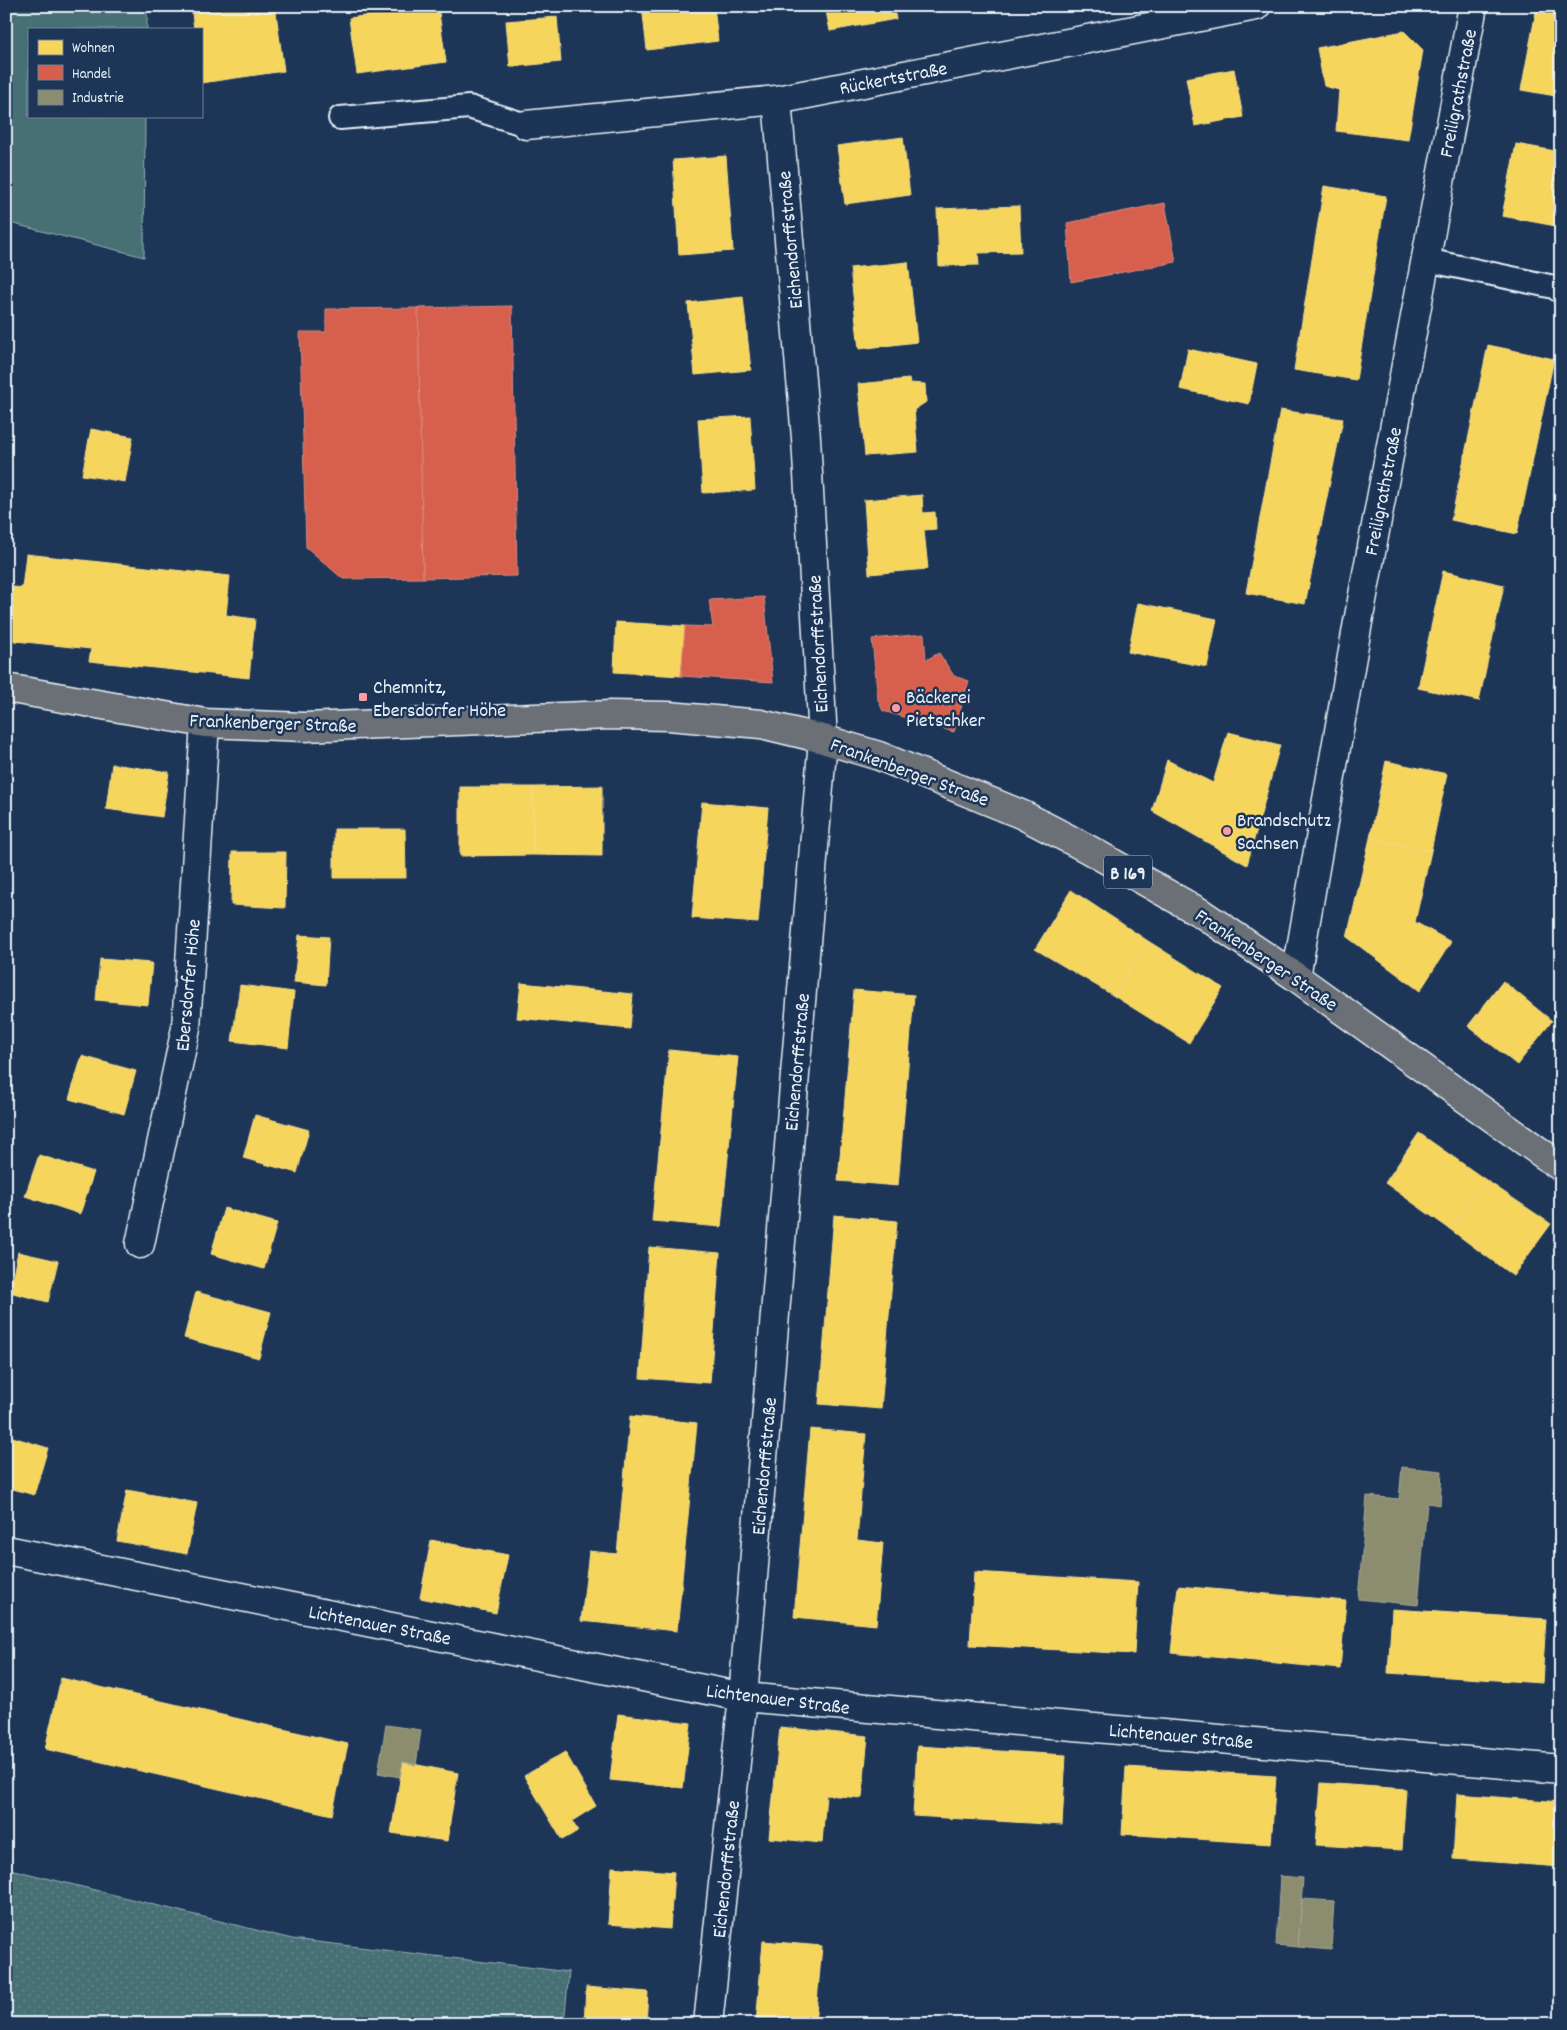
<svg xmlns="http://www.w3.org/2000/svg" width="1567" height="2030" font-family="Dekko,sans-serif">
  <defs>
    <pattern id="garden-dots" width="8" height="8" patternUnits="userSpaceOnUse" patternTransform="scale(1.25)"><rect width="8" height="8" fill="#477075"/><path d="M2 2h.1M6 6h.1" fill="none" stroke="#628589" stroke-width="1.8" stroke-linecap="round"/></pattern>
  </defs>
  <rect width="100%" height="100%" fill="#1d3557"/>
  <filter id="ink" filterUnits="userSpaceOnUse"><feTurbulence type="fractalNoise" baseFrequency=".02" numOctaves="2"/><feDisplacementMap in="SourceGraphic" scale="10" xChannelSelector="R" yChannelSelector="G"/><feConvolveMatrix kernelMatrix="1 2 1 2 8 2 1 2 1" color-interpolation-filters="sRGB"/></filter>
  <g filter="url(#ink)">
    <polygon fill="#477075" stroke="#98b0b6" points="6,6 147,6 147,29 29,29 29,116 145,116 144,257 6,222"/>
    <polygon fill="url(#garden-dots)" stroke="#98b0b6" points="6,1868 292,1939 569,1972 564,2024 6,2024"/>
    <g fill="#f6d55c" stroke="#f2dd8b">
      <polygon points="191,6 275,6 284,71 201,83 201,29 194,29"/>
      <polygon points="438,6 446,62 357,74 349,18"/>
      <polygon points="642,6 714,6 718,41 647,50"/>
      <polygon points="825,6 893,6 896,19 830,31"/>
      <polygon points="1537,6 1561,6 1561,97 1521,90"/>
      <polygon points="557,17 561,62 510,67 506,21"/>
      <polygon points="1404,31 1423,50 1408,140 1336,131 1339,90 1324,86 1317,48"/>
      <polygon points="1234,69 1243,117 1195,126 1186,78"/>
      <polygon points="903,137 910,195 845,204 837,146"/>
      <polygon points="1516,144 1561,152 1561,227 1502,216"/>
      <polygon points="726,156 733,251 679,255 673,160"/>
      <polygon points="1324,186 1386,196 1356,380 1294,370"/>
      <polygon points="1019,206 1021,252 978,253 979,265 939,266 937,209"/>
      <polygon points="908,262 917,342 859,349 850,268"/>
      <polygon points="743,297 751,370 695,375 688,303"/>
      <polygon points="1488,345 1554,359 1517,534 1451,520"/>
      <polygon points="1188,349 1257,364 1249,404 1180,389"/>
      <polygon points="909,379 910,383 925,384 926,402 914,410 918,452 865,456 858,384"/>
      <polygon points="1280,410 1343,419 1305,604 1246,593"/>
      <polygon points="750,416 755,490 703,493 698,419"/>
      <polygon points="91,429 133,437 125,482 82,475"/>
      <polygon points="922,495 923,513 935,512 936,529 924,530 928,569 869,574 864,500"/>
      <polygon points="26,554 230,576 226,615 255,619 249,678 89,661 91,649 6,640 6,586 22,588"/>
      <polygon points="1443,571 1504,585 1479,701 1418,688"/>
      <polygon points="1138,603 1217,619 1207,667 1128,652"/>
      <polygon points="616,622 685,626 681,676 614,672"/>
      <polygon points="1228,732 1280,745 1247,865 1152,811 1167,760 1213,783"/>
      <polygon points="1386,761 1447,774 1431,851 1370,838"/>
      <polygon points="112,764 169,772 162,817 106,809"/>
      <polygon points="602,786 602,856 533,855 533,787"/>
      <polygon points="460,787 533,787 533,855 460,856"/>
      <polygon points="702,802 768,808 758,923 692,918"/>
      <polygon points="334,829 405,829 406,878 334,878"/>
      <polygon points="1370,838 1431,851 1415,922 1451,942 1420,991 1347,937"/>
      <polygon points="232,852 286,852 285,908 231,905"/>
      <polygon points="1071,890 1148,941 1114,996 1035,949"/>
      <polygon points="299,935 329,937 326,985 294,982"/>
      <polygon points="1148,941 1223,988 1189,1043 1114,996"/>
      <polygon points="100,959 152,963 148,1005 96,1000"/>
      <polygon points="1503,981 1552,1021 1517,1065 1468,1026"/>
      <polygon points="521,983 633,994 630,1029 517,1018"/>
      <polygon points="240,985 294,992 288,1048 232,1041"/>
      <polygon points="854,990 914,995 898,1186 838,1181"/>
      <polygon points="669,1050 738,1057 721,1227 652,1221"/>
      <polygon points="82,1056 136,1071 124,1114 69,1099"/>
      <polygon points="255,1115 309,1130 297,1173 243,1158"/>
      <polygon points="1419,1133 1486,1180 1451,1230 1385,1183"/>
      <polygon points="39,1155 94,1172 80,1214 25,1196"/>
      <polygon points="1486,1180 1551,1224 1513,1276 1451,1230"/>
      <polygon points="224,1208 277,1223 264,1269 211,1254"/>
      <polygon points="834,1215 897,1221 881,1409 819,1404"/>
      <polygon points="649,1247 720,1253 710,1383 640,1378"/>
      <polygon points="18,1252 58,1261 48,1302 9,1292"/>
      <polygon points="196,1292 271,1312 259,1358 184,1338"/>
      <polygon points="630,1416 697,1423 677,1631 581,1621 589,1551 617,1554"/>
      <polygon points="810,1429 866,1434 857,1540 883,1543 876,1625 794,1617"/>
      <polygon points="6,1435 48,1448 34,1495 6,1487"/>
      <polygon points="127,1490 197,1503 187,1554 117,1541"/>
      <polygon points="431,1540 508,1555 496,1613 420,1598"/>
      <polygon points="974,1572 1138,1582 1134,1654 970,1645"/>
      <polygon points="1178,1586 1346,1601 1340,1669 1171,1653"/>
      <polygon points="1392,1609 1546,1619 1542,1683 1388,1673"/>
      <polygon points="61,1678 348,1744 332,1815 45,1749"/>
      <polygon points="618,1714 691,1723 683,1788 610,1780"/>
      <polygon points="780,1727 868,1736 862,1798 826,1795 822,1843 769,1838"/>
      <polygon points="917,1746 1066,1755 1062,1825 913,1816"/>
      <polygon points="565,1752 596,1806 572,1821 578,1831 562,1840 524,1776"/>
      <polygon points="403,1762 458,1773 447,1841 391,1833"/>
      <polygon points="1126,1767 1276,1776 1271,1844 1122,1834"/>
      <polygon points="1321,1783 1406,1789 1402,1850 1316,1845"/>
      <polygon points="1457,1794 1561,1802 1561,1867 1453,1859"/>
      <polygon points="612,1867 674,1872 670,1929 608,1924"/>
      <polygon points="763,1941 822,1946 815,2024 756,2024"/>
      <polygon points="586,1987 648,1992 646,2024 584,2024"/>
    </g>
    <g fill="#d6604d" stroke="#db8c80">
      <polygon points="1165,203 1176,262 1071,282 1067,223"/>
      <polygon points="512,306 517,576 423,578 418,308"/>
      <polygon points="418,308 423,578 343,579 306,547 300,332 326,332 326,309"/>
      <polygon points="764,597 773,682 681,676 685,626 713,627 709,600"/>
      <polygon points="924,634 926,660 939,653 954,676 969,681 954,732 883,711 878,700 872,639"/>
    </g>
    <g fill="#8c8c6e" stroke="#a8aa97">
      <polygon points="1402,1467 1442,1471 1440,1505 1427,1503 1418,1605 1358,1599 1367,1496 1399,1499"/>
      <polygon points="386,1725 421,1730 416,1765 403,1762 400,1777 378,1773"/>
      <polygon points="1280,1876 1303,1878 1298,1947 1276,1945"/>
      <polygon points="1302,1899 1334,1901 1331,1950 1298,1947"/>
    </g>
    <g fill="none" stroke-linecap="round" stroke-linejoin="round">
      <g stroke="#e8f1f8" stroke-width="26">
        <g id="lane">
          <polyline points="340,118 469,107 526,125"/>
          <polyline points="1426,260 1554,287 1561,292"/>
        </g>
      </g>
      <g stroke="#e8f1f8" stroke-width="31">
        <g id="street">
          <polyline points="526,125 777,100 1256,6"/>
          <polyline points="1296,977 1358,622 1473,6"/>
          <polyline points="140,1244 186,1028 205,723"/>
          <polyline points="6,1550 743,1697 1561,1769"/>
          <polyline points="708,2024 743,1697 823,739 806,438 777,100"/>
        </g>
      </g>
      <g stroke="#e8f1f8" stroke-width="31">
        <polyline id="primary" points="6,688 205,723 304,727 610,715 668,716 726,721 761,724 823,739 879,756 1023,815 1086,848 1201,913 1296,977 1561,1167"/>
      </g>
      <use href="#lane" stroke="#1d3557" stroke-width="22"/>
      <use href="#street" stroke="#1d3557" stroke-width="28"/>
      <use href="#primary" stroke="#6b6f75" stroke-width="28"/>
    </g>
  </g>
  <g fill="#ff9aa2" stroke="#1d3557" stroke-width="2">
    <rect x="358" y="692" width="10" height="10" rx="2.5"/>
    <circle cx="896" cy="708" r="5"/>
    <circle cx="1227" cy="831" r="5"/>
  </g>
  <g text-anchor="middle" stroke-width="5" stroke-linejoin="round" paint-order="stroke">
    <rect fill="#1d3557" stroke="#abb9c8" stroke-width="1" x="1104" y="855.5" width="48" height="33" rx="4"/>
    <g font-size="19" font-weight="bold" fill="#e8f1f8">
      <text x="1128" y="879">B 169</text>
    </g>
    <g font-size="20" fill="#e8f1f8" stroke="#1d3557">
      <text transform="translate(893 77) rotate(-11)" y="7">Rückertstraße</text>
      <text transform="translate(1457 93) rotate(-79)" y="7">Freiligrathstraße</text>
      <text transform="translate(789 240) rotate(-95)" y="7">Eichendorffstraße</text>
      <text transform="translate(1382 491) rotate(-79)" y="7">Freiligrathstraße</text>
      <text transform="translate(817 644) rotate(-93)" y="7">Eichendorffstraße</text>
      <text transform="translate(273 722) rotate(2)" y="7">Frankenberger Straße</text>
      <text transform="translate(910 771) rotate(20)" y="7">Frankenberger Straße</text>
      <text transform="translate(1267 959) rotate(34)" y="7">Frankenberger Straße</text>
      <text transform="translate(187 985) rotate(-85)" y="7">Ebersdorfer Höhe</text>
      <text transform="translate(796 1062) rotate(-85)" y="7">Eichendorffstraße</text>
      <text transform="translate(763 1466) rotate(-85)" y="7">Eichendorffstraße</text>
      <text transform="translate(380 1624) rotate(11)" y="7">Lichtenauer Straße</text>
      <text transform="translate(778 1698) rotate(7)" y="7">Lichtenauer Straße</text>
      <text transform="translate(1181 1735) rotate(5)" y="7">Lichtenauer Straße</text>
      <text transform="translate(725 1869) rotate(-84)" y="7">Eichendorffstraße</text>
    </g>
    <g font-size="20" fill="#e8f1f8" stroke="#1d3557" text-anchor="start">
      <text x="373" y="693">Chemnitz,<tspan x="373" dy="23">Ebersdorfer Höhe</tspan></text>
      <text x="906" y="703">Bäckerei<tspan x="906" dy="23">Pietschker</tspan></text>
      <text x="1237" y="826">Brandschutz<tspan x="1237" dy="23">Sachsen</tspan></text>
    </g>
  </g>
  <rect width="1567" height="2030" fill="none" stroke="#1d3557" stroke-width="25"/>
  <rect x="12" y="12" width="1542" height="2005" fill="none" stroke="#e8f1f8" stroke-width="2" filter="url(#ink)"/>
  <rect x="28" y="28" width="175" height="90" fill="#1d3557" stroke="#6e8097"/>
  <rect x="38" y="40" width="25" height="15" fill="#f6d55c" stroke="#6e8097"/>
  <text x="72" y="52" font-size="15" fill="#e8f1f8">Wohnen</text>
  <rect x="38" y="65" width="25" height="15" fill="#d6604d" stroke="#6e8097"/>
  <text x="72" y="78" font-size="15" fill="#e8f1f8">Handel</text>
  <rect x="38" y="90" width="25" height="15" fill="#8c8c6e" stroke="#6e8097"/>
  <text x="72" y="102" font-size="15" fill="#e8f1f8">Industrie</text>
</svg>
